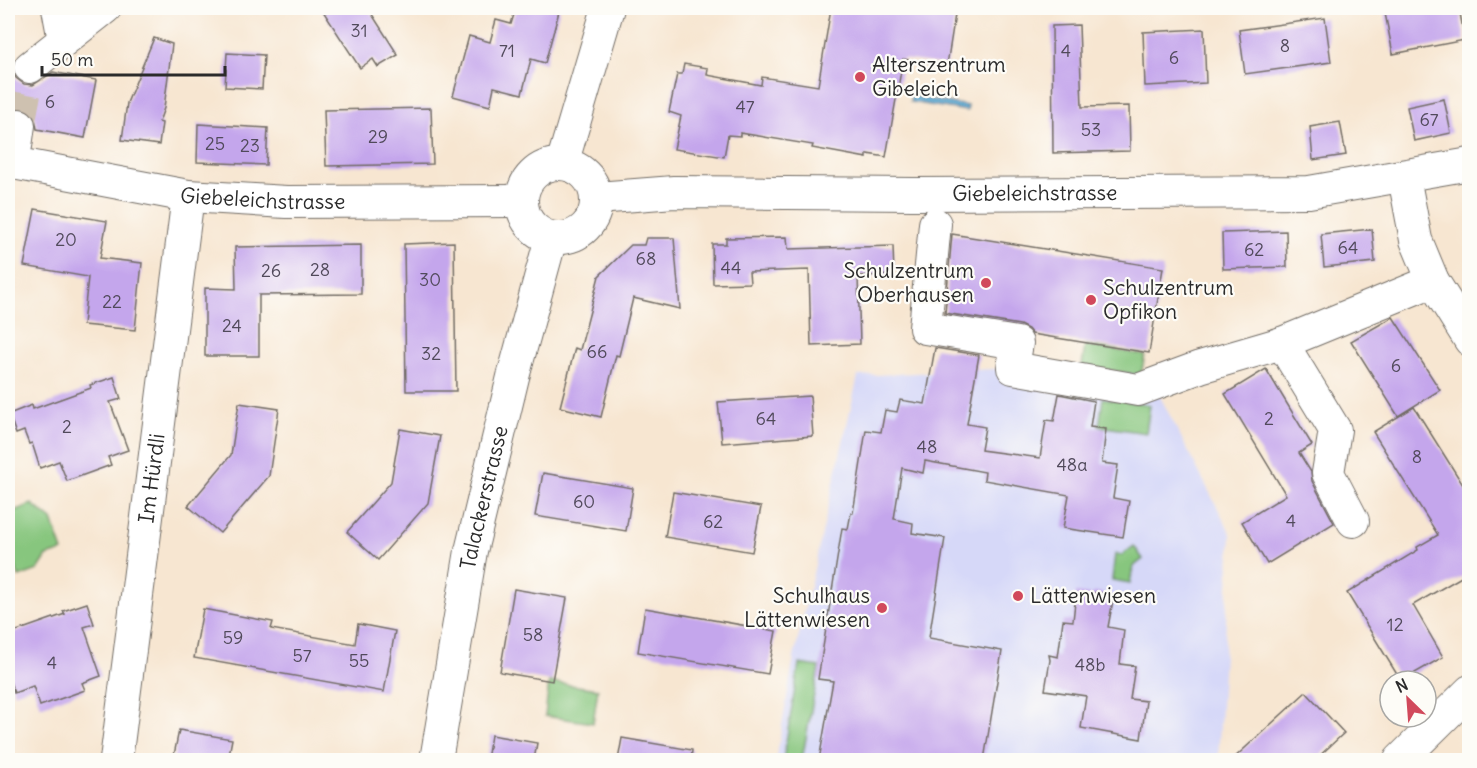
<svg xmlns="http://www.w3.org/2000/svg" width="1477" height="768" font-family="Delius,sans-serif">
  <rect width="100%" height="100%" fill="#fdfcf7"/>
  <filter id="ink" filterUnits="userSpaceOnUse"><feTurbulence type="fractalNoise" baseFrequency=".0167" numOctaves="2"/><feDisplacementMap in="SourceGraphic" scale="12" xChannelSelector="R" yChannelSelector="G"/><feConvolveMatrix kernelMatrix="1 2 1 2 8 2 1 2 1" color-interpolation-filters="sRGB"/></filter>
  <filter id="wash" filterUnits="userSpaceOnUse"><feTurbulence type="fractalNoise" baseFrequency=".008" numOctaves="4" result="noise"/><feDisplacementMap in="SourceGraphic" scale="24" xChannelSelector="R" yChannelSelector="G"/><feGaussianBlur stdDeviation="1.35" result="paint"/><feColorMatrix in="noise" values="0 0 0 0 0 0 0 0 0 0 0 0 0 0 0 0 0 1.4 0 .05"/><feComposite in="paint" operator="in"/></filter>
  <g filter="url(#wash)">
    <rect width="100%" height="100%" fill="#f7e6d1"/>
    <polygon fill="#d6d8f8" points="1013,368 1149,375 1231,534 1218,760 776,760 794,657 858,376"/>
    <g fill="#87c67e" stroke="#597854" stroke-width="1.5">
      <polygon points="1085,345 1145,355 1141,375 1082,366"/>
      <polygon points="1103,398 1150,405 1146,433 1099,426"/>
      <polygon points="32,504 52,520 63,551 47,556 38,570 19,577 8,544 8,513"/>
      <polygon points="1134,546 1143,559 1133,567 1130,583 1112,580 1115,554 1122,555"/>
      <polygon points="799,664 819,667 802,760 783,760"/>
      <polygon points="549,682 598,689 593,723 545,716"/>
    </g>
    <polygon fill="#59a8d3" stroke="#426a7f" stroke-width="1.5" points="911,96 968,106 967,111 910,102"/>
    <g id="blocks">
      <g fill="#c4a6ec">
        <polygon points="321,8 368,8 398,55 378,67 373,59 360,68"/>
        <polygon points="516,8 560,8 545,63 531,59 522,94 494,87 490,106 453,96 469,36 490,42 496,20 511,24"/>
        <polygon points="831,8 956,8 947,65 903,59 886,157 867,154 867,158 812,148 813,145 740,133 740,136 728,135 724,157 674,149 681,116 669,112 677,74 682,74 684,64 708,68 707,75 761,85 762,77 818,86"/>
        <polygon points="1384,8 1459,8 1465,40 1393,54"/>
        <polygon points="1325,18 1331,62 1245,74 1239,30"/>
        <polygon points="1079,25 1082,107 1129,106 1130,151 1053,153 1052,26"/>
        <polygon points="1204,29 1206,83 1145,86 1143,32"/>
        <polygon points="154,38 172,44 164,108 159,122 162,123 159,145 122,140 127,103"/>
        <polygon points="227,53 264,55 262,89 225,87"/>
        <polygon points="8,63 13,64 12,70 16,78 24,84 33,85 53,72 96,80 85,138 37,129 35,118 30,111 22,107 13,108 8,112"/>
        <polygon points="1444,99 1451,133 1414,141 1407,107"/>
        <polygon points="431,108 433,164 326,166 324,110"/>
        <polygon points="1340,122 1346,155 1313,160 1310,127"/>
        <polygon points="198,124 268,128 266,165 197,162"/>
        <polygon points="35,209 107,221 100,258 142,263 135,330 83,325 88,277 24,266"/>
        <polygon points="1372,229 1375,262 1324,267 1321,234"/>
        <polygon points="1286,231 1287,267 1223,269 1222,233"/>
        <polygon points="952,234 1163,268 1149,353 1032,334 1028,329 1020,325 945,313"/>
        <polygon points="787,237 788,249 893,246 894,275 858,276 860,344 811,346 809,270 749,272 750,283 713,284 712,244 726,244 726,238"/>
        <polygon points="646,238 674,238 680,309 633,298 619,356 616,355 601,417 560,407 575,348 580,350 599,276 631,245 644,245"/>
        <polygon points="454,242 456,391 406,391 404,244"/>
        <polygon points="361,245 361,294 259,295 259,356 205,356 205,288 236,289 235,247"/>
        <polygon points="1393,317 1440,390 1398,416 1351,341"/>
        <polygon points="935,348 979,355 967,424 985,427 981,450 1040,458 1046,420 1054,421 1059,394 1094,401 1090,427 1106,429 1102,463 1118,465 1113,498 1129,501 1123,537 1063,528 1069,495 984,480 985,472 925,461 923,473 902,468 894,519 913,523 912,533 945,538 929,638 1002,651 984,760 819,760 833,681 818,679 842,528 848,529 851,513 853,513 866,430 881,432 885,410 897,412 900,400 925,404"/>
        <polygon points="1266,369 1312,445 1299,453 1311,472 1312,481 1334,523 1267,564 1242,522 1286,495 1225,394"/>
        <polygon points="114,377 121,399 110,402 128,450 108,457 111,465 67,481 59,461 40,468 32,443 29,444 24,431 16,434 9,414 32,405 33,409 55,401 91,388 90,385"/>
        <polygon points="810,396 813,436 722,443 718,402"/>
        <polygon points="239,403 279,409 269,476 220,533 188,506 231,455"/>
        <polygon points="1414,407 1470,496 1470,572 1413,605 1443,657 1401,681 1347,593 1418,550 1417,547 1438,535 1373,432"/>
        <polygon points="400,429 440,436 428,503 378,560 347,532 391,482"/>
        <polygon points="543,473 633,488 626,531 535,516"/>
        <polygon points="673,492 761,507 752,552 665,537"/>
        <polygon points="514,589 567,598 552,681 500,672"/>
        <polygon points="1096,592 1114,595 1108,627 1124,630 1120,664 1135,666 1130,699 1146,701 1141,739 1081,728 1086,696 1045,690 1050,660 1049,655 1058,657 1063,620 1073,621 1076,593 1091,595"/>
        <polygon points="87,603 94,624 84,627 101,676 82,683 85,690 40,706 33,686 14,693 8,676 8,634 65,614 63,611"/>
        <polygon points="645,608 776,631 768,674 638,652"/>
        <polygon points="203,609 273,622 271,629 355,644 358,624 395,631 384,692 194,658"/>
        <polygon points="1306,692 1344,733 1315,760 1232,760"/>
        <polygon points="179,730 232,739 228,760 173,760"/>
        <polygon points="491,735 537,743 534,760 487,760"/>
        <polygon points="622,738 692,750 691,760 618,760"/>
      </g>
    </g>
  </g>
  <g filter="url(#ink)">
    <use href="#blocks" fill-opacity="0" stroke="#726c65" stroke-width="1.5"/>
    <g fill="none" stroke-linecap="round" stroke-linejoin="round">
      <polyline stroke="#cec1b0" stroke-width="32" stroke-dasharray="32 16" stroke-linecap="butt" points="19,125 30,67"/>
      <g stroke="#726c65" stroke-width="34">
        <g id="minor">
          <polyline points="58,8 64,40"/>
          <polyline points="30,67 105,8"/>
          <path id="s1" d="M8 162 188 196 286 202 521 201"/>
          <polyline points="9,162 16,146 19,125"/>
          <circle cx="559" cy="201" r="37"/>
          <polyline points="562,164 608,8"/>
          <polyline points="1404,177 1416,240 1433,281 1470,340"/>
          <path id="s2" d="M597 198 674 192 914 194 1309 192 1470 164"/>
          <polyline points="935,224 925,328 1017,343 1013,368 1138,390 1200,367 1282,343 1433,281"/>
          <polyline points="1282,343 1335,430 1328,473 1353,521"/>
          <path id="s3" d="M116 760 188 196"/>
          <path id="s4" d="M436 760 471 551 513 377 551 238"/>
          <polyline points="1400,760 1470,691"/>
        </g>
      </g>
      <use href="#minor" stroke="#fff" stroke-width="32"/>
    </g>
  </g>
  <g fill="#d1495b" stroke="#fdfcf7" stroke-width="2">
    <circle cx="860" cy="77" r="6"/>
    <circle cx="986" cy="283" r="6"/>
    <circle cx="1091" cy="300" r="6"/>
    <circle cx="1018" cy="596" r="6"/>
    <circle cx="882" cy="608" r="6"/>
  </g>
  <g text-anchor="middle" stroke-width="4.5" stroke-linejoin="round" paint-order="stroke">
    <g font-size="18" fill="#514a5b">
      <text x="359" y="37">31</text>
      <text x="1285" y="52">8</text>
      <text x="507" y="57">71</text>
      <text x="1066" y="57">4</text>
      <text x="1174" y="64">6</text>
      <text x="50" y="108">6</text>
      <text x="745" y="113">47</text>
      <text x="1429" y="126">67</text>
      <text x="1091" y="136">53</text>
      <text x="378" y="143">29</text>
      <text x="215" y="150">25</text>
      <text x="250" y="152">23</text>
      <text x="66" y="246">20</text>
      <text x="1348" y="254">64</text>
      <text x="1254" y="256">62</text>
      <text x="646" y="265">68</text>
      <text x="731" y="274">44</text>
      <text x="320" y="276">28</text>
      <text x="271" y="277">26</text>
      <text x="430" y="286">30</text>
      <text x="112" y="308">22</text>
      <text x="232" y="332">24</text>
      <text x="597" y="358">66</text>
      <text x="431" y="360">32</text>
      <text x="1396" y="372">6</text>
      <text x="766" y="425">64</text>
      <text x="1269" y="425">2</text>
      <text x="67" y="433">2</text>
      <text x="927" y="453">48</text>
      <text x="1417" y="463">8</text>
      <text x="1072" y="471">48a</text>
      <text x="584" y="508">60</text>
      <text x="1291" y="527">4</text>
      <text x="713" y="528">62</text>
      <text x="1395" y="631">12</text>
      <text x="533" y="641">58</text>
      <text x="233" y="644">59</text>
      <text x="302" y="662">57</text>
      <text x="359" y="667">55</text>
      <text x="52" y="669">4</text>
      <text x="1090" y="671">48b</text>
    </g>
    <g font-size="21" fill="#2b2b2b" stroke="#fdfcf7" text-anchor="start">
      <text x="872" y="72">Alterszentrum<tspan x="872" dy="24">Gibeleich</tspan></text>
      <text x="974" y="278" text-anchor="end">Schulzentrum<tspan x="974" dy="24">Oberhausen</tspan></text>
      <text x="1103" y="295">Schulzentrum<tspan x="1103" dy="24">Opfikon</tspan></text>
      <text x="870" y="603" text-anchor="end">Schulhaus<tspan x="870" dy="24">Lättenwiesen</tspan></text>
      <text x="1030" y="603">Lättenwiesen</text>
    </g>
    <g font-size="21" fill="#2b2b2b" stroke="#fdfcf7">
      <text dy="7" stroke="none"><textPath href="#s2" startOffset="438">Giebeleichstrasse</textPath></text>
      <text dy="7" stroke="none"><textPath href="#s1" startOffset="258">Giebeleichstrasse</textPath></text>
      <text dy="7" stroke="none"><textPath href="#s3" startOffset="284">Im Hürdli</textPath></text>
      <text dy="7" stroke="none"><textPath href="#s4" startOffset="267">Talackerstrasse</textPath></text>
    </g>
  </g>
  <rect width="1477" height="768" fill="none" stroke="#fdfcf7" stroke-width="30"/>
  <g transform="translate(1408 699) rotate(335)"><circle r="28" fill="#fdfcf7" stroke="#a9a8a5" stroke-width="1.5"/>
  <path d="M0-4.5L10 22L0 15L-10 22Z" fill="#d1495b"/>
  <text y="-9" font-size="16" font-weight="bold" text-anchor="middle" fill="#2b2b2b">N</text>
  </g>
  <path d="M42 66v9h183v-9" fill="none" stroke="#2b2b2b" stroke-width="3"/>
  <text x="51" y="66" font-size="18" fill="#2b2b2b" stroke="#fdfcf7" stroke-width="4.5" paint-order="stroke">50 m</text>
</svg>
